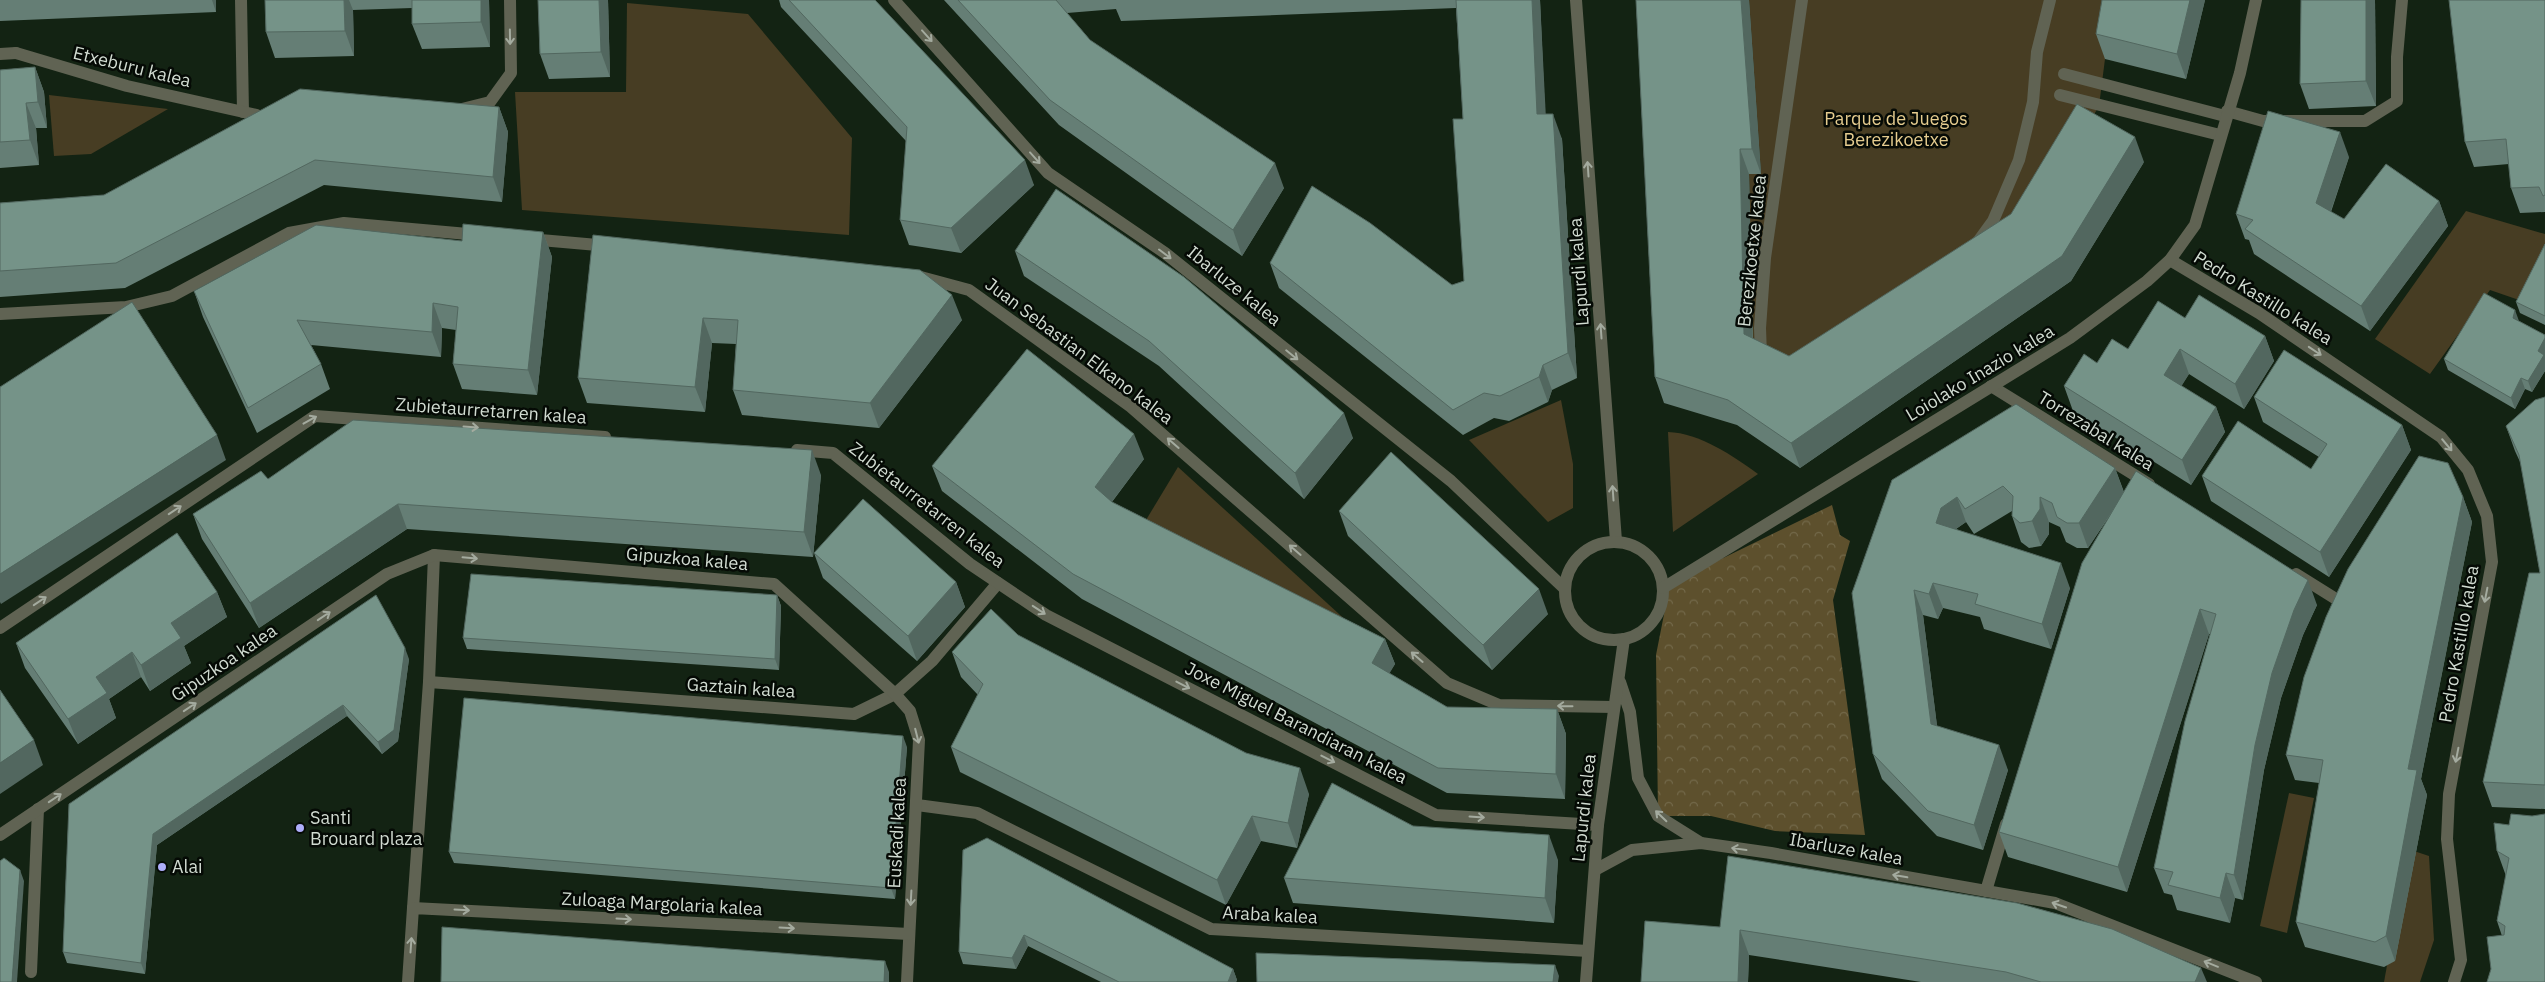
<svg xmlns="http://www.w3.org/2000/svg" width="2545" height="982" font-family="'IBM Plex Sans',sans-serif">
  <defs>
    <pattern id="forest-crowns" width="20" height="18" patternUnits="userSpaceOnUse" patternTransform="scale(1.25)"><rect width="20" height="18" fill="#5d502d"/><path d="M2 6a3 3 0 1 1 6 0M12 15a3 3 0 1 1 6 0" fill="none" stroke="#73694a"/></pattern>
  </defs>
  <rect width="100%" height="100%" fill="#132313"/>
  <polygon fill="url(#forest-crowns)" points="1832,505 1840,535 1850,541 1833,600 1865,835 1775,831 1711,816 1658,816 1656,655 1670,584"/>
  <g fill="#473d23">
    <polygon points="1749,0 2115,0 2105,59 2099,106 2021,239 1798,381 1753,360 1749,174 1761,174"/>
    <polygon points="627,3 748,14 852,138 849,235 522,210 515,92 626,92"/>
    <polygon points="49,95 168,109 91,154 54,156"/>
    <polygon points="2466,211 2545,234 2545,247 2519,300 2490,290 2430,374 2375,339"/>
    <polygon points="1561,400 1573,464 1573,508 1548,522 1469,440"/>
    <path d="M1668 432C1700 433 1733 456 1758 474L1673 532Z"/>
    <polygon points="1178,467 1373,645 1143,525"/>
    <polygon points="2289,793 2314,798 2287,933 2260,926"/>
    <polygon points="2408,849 2429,856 2434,940 2420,982 2384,982"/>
  </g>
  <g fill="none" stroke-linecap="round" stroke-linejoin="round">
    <g stroke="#606353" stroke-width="12">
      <polyline points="2064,74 2225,116"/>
      <polyline points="2060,95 2220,135"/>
    </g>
    <g stroke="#606353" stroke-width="12">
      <polyline points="0,54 16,53"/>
      <polyline points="1977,243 1993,221 2019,160 2033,102 2037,52 2050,0"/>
      <polyline points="1765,357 1761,355 1760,328 1765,258 1802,0"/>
      <polyline points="429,682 854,714 895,694 932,661 998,583"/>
      <polyline points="917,805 977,813 1211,929 1588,951"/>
      <polyline points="413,908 429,682 434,555"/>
      <polyline points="31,972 38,809"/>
    </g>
    <g stroke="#606353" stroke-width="12">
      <polyline points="241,0 243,112"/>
      <polyline points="894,0 1048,173 1165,253 1451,481 1564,588"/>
      <polyline points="1576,0 1616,541"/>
      <polyline points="16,53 127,86 257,115"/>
      <polyline points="462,109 490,102 511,73 510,0"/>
      <polyline points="2227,111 2263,121 2365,121 2397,101 2397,57 2402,0"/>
      <polyline points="529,239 609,246"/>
      <polyline points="2170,260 2259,313 2441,437 2468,470 2487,516 2492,562 2449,794 2447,839 2461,960 2454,982"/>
      <polyline points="917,276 969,290 1131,407 1447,683 1499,705 1614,707"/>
      <polyline points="0,314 126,307 172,296 289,233 344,223 479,235"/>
      <polyline points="1991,386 2149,484"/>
      <polyline points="797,450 833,453 970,564 1046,615 1436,815 1598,825"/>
      <circle cx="1614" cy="591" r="49"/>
      <polyline points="2296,574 2336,599"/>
      <polyline points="1663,588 2070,338 2147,281 2170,260 2195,225 2240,73 2256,0"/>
      <polyline points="0,628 315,416 605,437"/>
      <polyline points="1620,682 1630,712 1638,778 1658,816 1701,843"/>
      <polyline points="0,835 387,574 434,555 774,584 895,694 910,711 919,740 907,982"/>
      <polyline points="1595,870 1632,850 1701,843 1771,853 2055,903 2256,982"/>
      <polyline points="1986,891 2006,824"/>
      <polyline points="408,982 413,908 909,934"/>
      <polyline points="1586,982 1598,825 1624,639"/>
    </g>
  </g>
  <g fill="#657e75">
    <polygon points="0,0 216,0 216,12 0,21"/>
    <polygon points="265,0 489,0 490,47 422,49 412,24 412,8 353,10 354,56 275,58 266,32"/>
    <polygon points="538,0 608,0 610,77 549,79 540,54"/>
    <polygon points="779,0 875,0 1034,185 961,253 909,245 900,220 906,141 781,7"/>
    <polygon points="944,0 1540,0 1545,114 1562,139 1577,378 1552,390 1548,402 1509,421 1494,418 1463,435 1279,288 1270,263 1452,285 1464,281 1463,119 1456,8 1121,21 1116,9 1067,13 1090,40 1284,188 1242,256 1059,125"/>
    <polygon points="1636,0 1749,0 1761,174 1749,174 1753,339 1789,356 2144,162 2071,281 1800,468 1737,425 1664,403 1655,377"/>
    <polygon points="2205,0 2186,79 2105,59 2096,34"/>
    <polygon points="2375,0 2376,106 2309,109 2300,84"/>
    <polygon points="2545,0 2545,212 2520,213 2511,188 2509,164 2474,167 2465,142"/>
    <polygon points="35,67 44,92 47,128 36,128 39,165 0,168 0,70"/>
    <polygon points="499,107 508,132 502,202 324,185 125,288 0,297 0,203 104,195"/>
    <polygon points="2349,157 2331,212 2344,219 2439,201 2448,226 2370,331 2254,254 2249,240 2245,239 2236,214"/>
    <polygon points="543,232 552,257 537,395 462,389 453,364 456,330 442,328 441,357 311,345 321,364 330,389 257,433 203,317 194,291 462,241"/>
    <polygon points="593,235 962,320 879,428 742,415 733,390 736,344 712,343 705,412 587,403 578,378"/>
    <polygon points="2545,244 2545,325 2520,313 2516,302"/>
    <polygon points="1015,251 1353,438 1304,499 1159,366 1024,276"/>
    <polygon points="2185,318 2265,336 2274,361 2244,409 2189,374 2181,386 2216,407 2225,432 2191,485 2073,411 2064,386 2097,363 2128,349"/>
    <polygon points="2519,321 2545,335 2545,371 2532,392 2525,389 2515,409 2448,370 2444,359"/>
    <polygon points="2254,397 2402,425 2411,450 2329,577 2211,501 2202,476 2311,469 2319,457 2263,422"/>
    <polygon points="2545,397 2545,809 2492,807 2483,782 2540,573 2521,464 2515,451 2506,426"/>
    <polygon points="1144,459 1112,502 1385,639 1395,664 1389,673 1447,707 1557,709 1566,734 1565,799 1447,793 1082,599 942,491 932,466"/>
    <polygon points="2115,468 2124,492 2317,605 2303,635 2281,698 2264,770 2243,900 2235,898 2230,923 2177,910 2172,895 2164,893 2154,868 2210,634 2209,634 2127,892 2008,857 1999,832 2113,511 2088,548 2077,548 2066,542 2060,527 2049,522 2049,534 2041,546 2029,548 2021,542 2012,516 2012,511 1974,534 1966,522 1956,529 2070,588 2051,649 1984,629 1980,617 1943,608 1938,619 1923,615 1937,726 2008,770 1983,850 1937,836 1882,779 1873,754 1892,480"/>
    <polygon points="821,475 813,557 407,529 259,628 202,539 193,514 268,479"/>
    <polygon points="2463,497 2472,522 2421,779 2427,795 2395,961 2384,967 2305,947 2296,922 2319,783 2295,780 2286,755"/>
    <polygon points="1339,511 1548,614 1492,670 1348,536"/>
    <polygon points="814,553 956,582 965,607 917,661 823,578"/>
    <polygon points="217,592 227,617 184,646 191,663 150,691 141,677 109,699 116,718 78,744 25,668 16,643"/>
    <polygon points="777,595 781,606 779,670 467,649 463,638"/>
    <polygon points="1018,635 1309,794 1297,848 1261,841 1226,905 960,772 951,747 978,695 961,677 952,652"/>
    <polygon points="409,659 398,741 382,754 347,716 157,845 145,974 67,963 63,952 69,804"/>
    <polygon points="907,747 895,899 454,863 449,852"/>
    <polygon points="2532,816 2545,982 2502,936 2497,921 2506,876 2497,851 2509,825"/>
    <polygon points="1413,826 1558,860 1554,923 1293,903 1284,878"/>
    <polygon points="963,850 1233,969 1237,980 1236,982 1101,982 1028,946 1016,969 963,964 959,952"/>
    <polygon points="1645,921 2201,968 2195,982 1921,982 1749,955 1748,982 1641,982"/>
  </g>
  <g fill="#52675f">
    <polygon points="212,0 216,0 216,12"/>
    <polygon points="344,0 349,0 353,10 354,56 345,31"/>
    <polygon points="481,0 489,0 490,47 481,22"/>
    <polygon points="599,0 608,0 610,77 601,52"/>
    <polygon points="1532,0 1540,0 1547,139 1537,114"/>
    <polygon points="1741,0 1749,0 1761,174 1752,149"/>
    <polygon points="2190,0 2205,0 2186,79 2177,54"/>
    <polygon points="2366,0 2375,0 2376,106 2366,81"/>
    <polygon points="35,67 44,92 47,128 38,102"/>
    <polygon points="26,103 36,128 39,165 30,140"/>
    <polygon points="499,107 508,132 502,202 493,177"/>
    <polygon points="1553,114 1562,139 1577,378 1568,353"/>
    <polygon points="2340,132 2349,157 2325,228 2316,203"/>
    <polygon points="2135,137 2144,162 2071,281 1800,468 1791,443"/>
    <polygon points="1740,149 1749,174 1753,360 1744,334"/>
    <polygon points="1025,160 1034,185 961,253 951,228"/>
    <polygon points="1275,163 1284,188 1242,256 1233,230"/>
    <polygon points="2439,201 2448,226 2370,331 2361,306"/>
    <polygon points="543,232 552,257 537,395 528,370"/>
    <polygon points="952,295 962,320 879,428 870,403"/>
    <polygon points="433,303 442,328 441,357 432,332"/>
    <polygon points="2515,310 2519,321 2513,318"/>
    <polygon points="703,318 712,343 705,412 695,387"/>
    <polygon points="2265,336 2274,361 2244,409 2235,384"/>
    <polygon points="2545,338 2545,371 2532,392 2528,381 2538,351"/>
    <polygon points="2180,349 2189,374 2173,400 2164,375"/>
    <polygon points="1543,365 1552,390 1548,402 1539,377"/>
    <polygon points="2521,378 2525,389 2515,409 2511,398"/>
    <polygon points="2216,407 2225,432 2191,485 2182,460"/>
    <polygon points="1344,413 1353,438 1304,499 1295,473"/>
    <polygon points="2402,425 2411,450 2329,577 2320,552"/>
    <polygon points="1134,434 1144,459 1104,512 1095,487"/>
    <polygon points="217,435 226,460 1,604 0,602 0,574"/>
    <polygon points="812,450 821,475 813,557 804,532"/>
    <polygon points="2115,468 2124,493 2088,548 2079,523"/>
    <polygon points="1957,497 1966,522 1950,533 1936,523 1941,508"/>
    <polygon points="2040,497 2049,522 2049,534 2041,546 2032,521"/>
    <polygon points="2463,497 2472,522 2421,779 2427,795 2395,961 2386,936 2408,769"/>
    <polygon points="398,504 407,529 259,628 250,603"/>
    <polygon points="2061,563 2070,588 2051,649 2042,624"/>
    <polygon points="2308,580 2317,605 2303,635 2281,698 2264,770 2243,900 2234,875 2255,745 2272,673 2294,610"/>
    <polygon points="956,582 965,607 917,661 908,636"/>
    <polygon points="1933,583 1943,608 1938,619 1929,594"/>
    <polygon points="1539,589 1548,614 1492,670 1483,645"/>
    <polygon points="1914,590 1923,615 1940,749 1931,724"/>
    <polygon points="217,592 227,617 184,646 191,663 150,691 141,665 171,623"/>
    <polygon points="777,595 781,606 779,670 775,659"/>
    <polygon points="2200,609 2209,634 2127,892 2118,867"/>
    <polygon points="1385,639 1395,664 1381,688 1372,663"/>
    <polygon points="405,648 409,659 398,741 382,754 378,742"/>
    <polygon points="132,652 141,677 109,699 116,718 78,744 68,719 96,677"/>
    <polygon points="343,705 347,716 157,845 145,974 141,963 153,834"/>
    <polygon points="1557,709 1566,734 1565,799 1556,774"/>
    <polygon points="903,736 907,747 895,899 891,888"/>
    <polygon points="34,740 43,765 0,794 0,763"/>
    <polygon points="1999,745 2008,770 1983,850 1974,825"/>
    <polygon points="1300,768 1309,794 1297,848 1288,823"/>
    <polygon points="1252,816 1261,841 1226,905 1217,880"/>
    <polygon points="1549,835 1558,860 1554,923 1545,898"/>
    <polygon points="20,870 24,881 17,982 12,982"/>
    <polygon points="2226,873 2235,898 2230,923 2220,898"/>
    <polygon points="1740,930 1749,955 1748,982 1738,982"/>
    <polygon points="1024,935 1028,946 1016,969 1012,958"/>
    <polygon points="885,961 889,972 889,982 884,982"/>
    <polygon points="1555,965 1559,976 1558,982 1553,982"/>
    <polygon points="2201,968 2207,982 2195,982"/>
    <polygon points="1233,969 1237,980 1236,982 1228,982"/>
  </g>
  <g fill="#759388" stroke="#52675f">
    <polygon points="265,0 344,0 345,31 266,32"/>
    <polygon points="412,0 481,0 481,22 412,24"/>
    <polygon points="538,0 599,0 601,52 540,54"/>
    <polygon points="789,0 875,0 1025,160 951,228 900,220 907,127"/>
    <polygon points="958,0 1056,0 1090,40 1275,163 1233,230 1050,100"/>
    <polygon points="1456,0 1532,0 1537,114 1553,114 1568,353 1543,365 1539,377 1500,396 1484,393 1453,410 1270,263 1312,186 1370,223 1452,285 1464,281 1453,119 1463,119"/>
    <polygon points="1636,0 1741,0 1752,149 1740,149 1744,334 1789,356 2011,214 2077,104 2135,137 2062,256 1791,443 1728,400 1655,377"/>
    <polygon points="2102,0 2190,0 2177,54 2096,34"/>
    <polygon points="2301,0 2366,0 2366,81 2300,84"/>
    <polygon points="2449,0 2545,0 2545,195 2543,196 2539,187 2511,188 2506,139 2465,142"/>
    <polygon points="35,67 38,102 26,103 30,140 0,142 0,70"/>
    <polygon points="300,89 499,107 493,177 315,160 116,263 0,271 0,203 104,195"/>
    <polygon points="2268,111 2340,132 2316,203 2344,219 2386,164 2439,201 2361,306 2245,229 2253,220 2236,214"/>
    <polygon points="1056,189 1184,277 1344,413 1295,473 1149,341 1015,251"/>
    <polygon points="463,224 543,232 528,370 453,364 458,307 433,303 432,332 297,320 321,364 248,408 194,291 316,225 462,241"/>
    <polygon points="593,235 920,270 952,295 870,403 733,390 738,320 703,318 695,387 578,378"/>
    <polygon points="2545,244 2545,316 2516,302"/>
    <polygon points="2484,293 2515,310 2513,318 2545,335 2545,338 2538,351 2544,355 2528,381 2521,378 2511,398 2444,359"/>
    <polygon points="2199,295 2265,336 2235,384 2180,349 2164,375 2216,407 2182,460 2064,386 2084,354 2097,363 2112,339 2128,349 2158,301 2185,318"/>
    <polygon points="132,302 217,435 0,574 0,387"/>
    <polygon points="1027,349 1134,434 1095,487 1112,502 1385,639 1372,663 1447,707 1557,709 1556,774 1438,768 1073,574 932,466"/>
    <polygon points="2284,350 2402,425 2320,552 2202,476 2238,421 2311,469 2327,444 2254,397"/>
    <polygon points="2545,397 2545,785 2483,782 2529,573 2540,573 2519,455 2506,426 2535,400"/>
    <polygon points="2016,404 2115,468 2079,523 2067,523 2057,517 2052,503 2040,497 2040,509 2032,521 2020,523 2012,516 2013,496 2003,486 1965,509 1957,497 1941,508 1936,523 2061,563 2042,624 1975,604 1978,594 1933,583 1929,594 1914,590 1931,724 1999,745 1974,825 1928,811 1873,754 1852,593 1892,480"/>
    <polygon points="353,420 812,450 804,532 398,504 250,603 193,514 261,471 268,479"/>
    <polygon points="1391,452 1539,589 1483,645 1339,511"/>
    <polygon points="2419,456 2448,463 2463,497 2408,769 2417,770 2386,936 2375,942 2296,922 2323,760 2286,755 2304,677 2326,617 2348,569"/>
    <polygon points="2136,471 2308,580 2294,610 2272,673 2255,745 2234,875 2226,873 2220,898 2168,885 2173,872 2154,868 2185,721 2216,614 2200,609 2118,867 1999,832 2082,563"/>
    <polygon points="863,499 956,582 908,636 814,553"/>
    <polygon points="177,533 217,592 171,623 181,638 141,665 132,652 96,677 107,693 68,719 16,643"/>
    <polygon points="471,574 777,595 775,659 463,638"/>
    <polygon points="376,595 405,648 394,730 378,742 343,705 153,834 141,963 63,952 69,804"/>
    <polygon points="991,609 1018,635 1246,753 1300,768 1288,823 1252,816 1217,880 951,747 983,684 952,652"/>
    <polygon points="0,690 34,740 0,763"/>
    <polygon points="464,698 903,736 891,888 449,852"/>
    <polygon points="1332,783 1413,826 1549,835 1545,898 1284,878"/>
    <polygon points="2511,814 2532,816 2545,814 2545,982 2487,982 2491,969 2487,937 2504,935 2505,926 2497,921 2509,858 2497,851 2494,823 2509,825"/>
    <polygon points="987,838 1233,969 1228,982 1119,982 1024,935 1012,958 959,952 963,850"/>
    <polygon points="1728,856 2017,903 2112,929 2201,968 2195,982 2041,982 2006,972 1740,930 1738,982 1641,982 1645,921 1720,927"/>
    <polygon points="4,858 20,870 12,982 0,982 0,861"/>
    <polygon points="442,927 885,961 884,982 441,982"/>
    <polygon points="1256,953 1555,965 1553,982 1257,982"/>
  </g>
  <defs><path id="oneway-shaft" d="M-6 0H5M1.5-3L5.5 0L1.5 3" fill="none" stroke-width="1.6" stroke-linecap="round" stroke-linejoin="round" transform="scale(1.25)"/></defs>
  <g stroke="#a4ab9f">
    <use href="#oneway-shaft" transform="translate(927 36) rotate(48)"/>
    <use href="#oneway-shaft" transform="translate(510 37) rotate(89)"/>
    <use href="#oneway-shaft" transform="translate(1035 158) rotate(48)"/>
    <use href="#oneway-shaft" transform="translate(1588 169) rotate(-94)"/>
    <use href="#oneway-shaft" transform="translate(1165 254) rotate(37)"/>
    <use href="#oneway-shaft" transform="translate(1601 331) rotate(-94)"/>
    <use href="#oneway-shaft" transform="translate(2315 351) rotate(34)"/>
    <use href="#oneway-shaft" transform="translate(1292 355) rotate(39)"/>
    <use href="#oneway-shaft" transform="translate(310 420) rotate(-29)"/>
    <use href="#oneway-shaft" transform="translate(471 427) rotate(4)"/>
    <use href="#oneway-shaft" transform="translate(1173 443) rotate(-139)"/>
    <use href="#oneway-shaft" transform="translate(2447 445) rotate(50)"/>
    <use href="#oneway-shaft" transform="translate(1613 493) rotate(-94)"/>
    <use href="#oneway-shaft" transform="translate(175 510) rotate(-34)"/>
    <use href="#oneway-shaft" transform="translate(1295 550) rotate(-139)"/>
    <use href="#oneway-shaft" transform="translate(470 558) rotate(5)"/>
    <use href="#oneway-shaft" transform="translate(2486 595) rotate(101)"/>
    <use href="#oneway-shaft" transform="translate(40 601) rotate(-34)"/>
    <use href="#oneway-shaft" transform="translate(1039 610) rotate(33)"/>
    <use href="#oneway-shaft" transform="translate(324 616) rotate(-34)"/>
    <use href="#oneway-shaft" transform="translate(1417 657) rotate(-139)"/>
    <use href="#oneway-shaft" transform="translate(1183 685) rotate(27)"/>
    <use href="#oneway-shaft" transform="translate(1565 706) rotate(-179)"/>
    <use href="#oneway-shaft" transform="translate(190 707) rotate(-34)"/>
    <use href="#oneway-shaft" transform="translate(917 736) rotate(76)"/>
    <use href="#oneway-shaft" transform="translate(2457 755) rotate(101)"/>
    <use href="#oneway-shaft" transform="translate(1328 759) rotate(27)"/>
    <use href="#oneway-shaft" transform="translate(55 798) rotate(-34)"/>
    <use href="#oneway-shaft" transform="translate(1661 816) rotate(-136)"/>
    <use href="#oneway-shaft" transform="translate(1477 817) rotate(4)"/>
    <use href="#oneway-shaft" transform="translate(1739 849) rotate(-172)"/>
    <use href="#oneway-shaft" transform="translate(1900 876) rotate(-170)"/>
    <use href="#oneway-shaft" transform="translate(911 898) rotate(93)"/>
    <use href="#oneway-shaft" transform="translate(2059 905) rotate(-161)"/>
    <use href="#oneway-shaft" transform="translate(462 910) rotate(3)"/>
    <use href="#oneway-shaft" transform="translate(624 919) rotate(3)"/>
    <use href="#oneway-shaft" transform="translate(787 928) rotate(3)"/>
    <use href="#oneway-shaft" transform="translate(411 945) rotate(-86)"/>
    <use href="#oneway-shaft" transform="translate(2211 964) rotate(-158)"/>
  </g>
  <g fill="#aeaefa" stroke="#050a05" stroke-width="2">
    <circle cx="300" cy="828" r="5"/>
    <circle cx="162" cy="867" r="5"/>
  </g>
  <g text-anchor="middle" stroke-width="5" stroke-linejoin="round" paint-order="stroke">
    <g font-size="18" fill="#d1dbd1" stroke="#050a05">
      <text transform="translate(132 67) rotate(14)" y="6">Etxeburu kalea</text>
      <text transform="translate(1752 251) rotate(-84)" y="6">Berezikoetxe kalea</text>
      <text transform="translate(1579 272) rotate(-94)" y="6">Lapurdi kalea</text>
      <text transform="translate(1234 286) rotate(39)" y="6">Ibarluze kalea</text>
      <text transform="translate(2263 298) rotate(32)" y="6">Pedro Kastillo kalea</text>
      <text transform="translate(1079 351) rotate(37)" y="6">Juan Sebastian Elkano kalea</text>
      <text transform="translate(1980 373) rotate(-31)" y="6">Loiolako Inazio kalea</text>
      <text transform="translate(491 411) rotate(4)" y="6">Zubietaurretarren kalea</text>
      <text transform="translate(2096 431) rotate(32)" y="6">Torrezabal kalea</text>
      <text transform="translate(927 505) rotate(38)" y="6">Zubietaurretarren kalea</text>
      <text transform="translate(687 559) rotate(5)" y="6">Gipuzkoa kalea</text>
      <text transform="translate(2459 644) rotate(-80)" y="6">Pedro Kastillo kalea</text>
      <text transform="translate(224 663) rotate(-34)" y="6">Gipuzkoa kalea</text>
      <text transform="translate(741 688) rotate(4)" y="6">Gaztain kalea</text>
      <text transform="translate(1296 723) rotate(27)" y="6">Joxe Miguel Barandiaran kalea</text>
      <text transform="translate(1584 808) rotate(-84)" y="6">Lapurdi kalea</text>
      <text transform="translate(897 833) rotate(-87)" y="6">Euskadi kalea</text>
      <text transform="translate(1846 849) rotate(10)" y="6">Ibarluze kalea</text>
      <text transform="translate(662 904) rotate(3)" y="6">Zuloaga Margolaria kalea</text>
      <text transform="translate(1270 915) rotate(3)" y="6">Araba kalea</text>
    </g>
    <g font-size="18" fill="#e5cc8f" stroke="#050a05">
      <text x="1896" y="125">Parque de Juegos<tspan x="1896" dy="21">Berezikoetxe</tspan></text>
    </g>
    <g font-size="18" fill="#d1dbd1" stroke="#050a05" text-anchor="start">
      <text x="310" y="824">Santi<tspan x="310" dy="21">Brouard plaza</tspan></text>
      <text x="172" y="873">Alai</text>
    </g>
  </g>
</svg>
